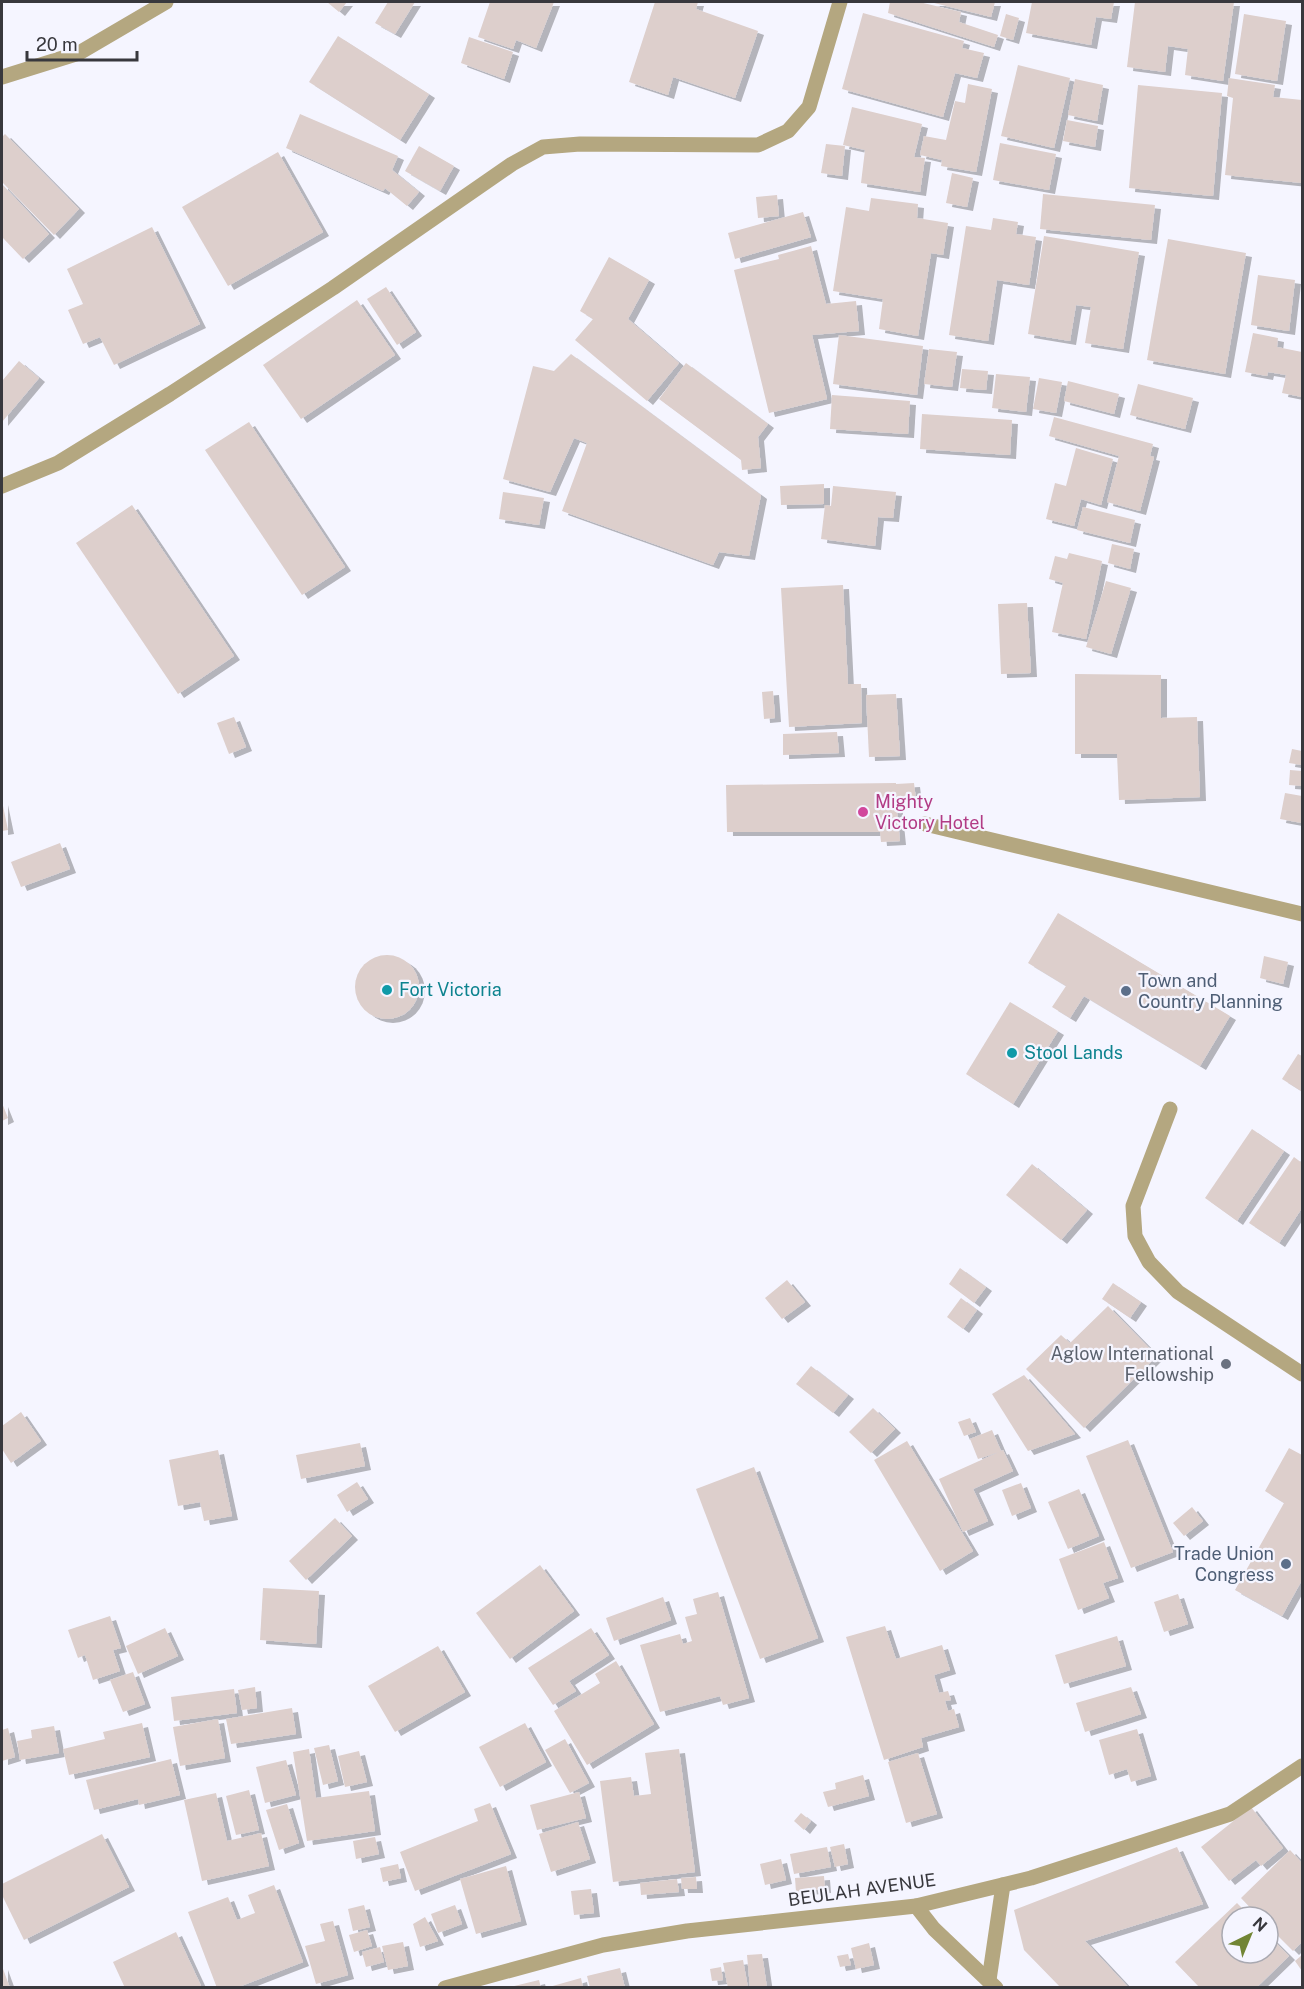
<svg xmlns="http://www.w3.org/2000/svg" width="1304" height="1989" font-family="'Public Sans',sans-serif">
  <defs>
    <filter id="shadow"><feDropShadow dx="6" dy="4" stdDeviation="0" flood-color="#0004"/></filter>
  </defs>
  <rect width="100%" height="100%" fill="#f5f5ff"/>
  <g fill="#ddcfcc" filter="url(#shadow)">
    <polygon points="327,2 347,2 339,12"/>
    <polygon points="388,2 415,2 395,34 375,23"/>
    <polygon points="490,2 554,2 536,48 516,40 513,49 478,37"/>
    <polygon points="655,2 698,2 696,9 758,31 735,98 673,77 668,95 629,82"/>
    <polygon points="890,2 919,2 961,12 959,22 998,35 994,47 888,13"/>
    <polygon points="930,2 995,2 991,17"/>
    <polygon points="1032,2 1114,2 1111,19 1096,17 1091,45 1026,33"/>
    <polygon points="1135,2 1234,2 1223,81 1185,75 1188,49 1168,46 1165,72 1127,67"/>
    <polygon points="863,13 964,41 962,48 984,53 977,78 955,73 943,117 842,89"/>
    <polygon points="1006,14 1019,18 1013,40 1000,36"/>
    <polygon points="1244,14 1286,21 1277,81 1235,74"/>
    <polygon points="338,36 429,94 400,140 309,82"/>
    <polygon points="469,37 513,52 504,79 461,63"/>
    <polygon points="1018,65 1070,78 1054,148 1001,136"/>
    <polygon points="1229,78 1275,85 1273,97 1302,100 1302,183 1225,175 1233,98 1227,96"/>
    <polygon points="1075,79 1103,85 1097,121 1068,115"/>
    <polygon points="968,84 992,89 976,172 941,166 942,160 920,155 924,136 946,140 955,101 965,103"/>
    <polygon points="1138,85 1222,93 1213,196 1129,188"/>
    <polygon points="852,107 922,124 914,157 925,158 920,192 861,183 865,150 843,145"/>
    <polygon points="300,114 398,156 392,170 419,192 407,206 385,188 383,191 286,148"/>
    <polygon points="1067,120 1098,126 1095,147 1063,141"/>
    <polygon points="5,134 79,209 54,235 2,182 2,137"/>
    <polygon points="1000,143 1056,154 1049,190 993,180"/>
    <polygon points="826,144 845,146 842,176 821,173"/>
    <polygon points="419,146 454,166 440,191 405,171"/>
    <polygon points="278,152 323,232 228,286 182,207"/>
    <polygon points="952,173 973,178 967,207 946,203"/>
    <polygon points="2,184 49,234 23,259 2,237"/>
    <polygon points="1043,194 1155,205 1151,240 1040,229"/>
    <polygon points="777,195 779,216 758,218 756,197"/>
    <polygon points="871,198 918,204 917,218 948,223 943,255 931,253 918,336 879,329 883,299 833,291 846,207 869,211"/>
    <polygon points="803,212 811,237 735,259 728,233"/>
    <polygon points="993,218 1018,222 1016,234 1036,237 1029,285 997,280 988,341 949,335 966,226 991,230"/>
    <polygon points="152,227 200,324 114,365 100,337 83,344 68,310 83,304 67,269"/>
    <polygon points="1044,236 1139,252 1123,349 1085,343 1091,307 1076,305 1070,341 1028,334"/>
    <polygon points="1168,239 1246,253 1225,374 1147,360"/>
    <polygon points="811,246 826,304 856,301 859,331 812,335 827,399 769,413 734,270 779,259 778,255"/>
    <polygon points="609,257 649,280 628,319 679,363 647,401 575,340 593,319 580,311"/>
    <polygon points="1258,275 1295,280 1289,331 1251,325"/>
    <polygon points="386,287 416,332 397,345 367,299"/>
    <polygon points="357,300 395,355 301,419 263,365"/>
    <polygon points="1253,333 1278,338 1277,347 1302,352 1302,397 1282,393 1286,375 1268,372 1267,376 1245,372"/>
    <polygon points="839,335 923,346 917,395 833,384"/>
    <polygon points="929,349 957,352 952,387 924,384"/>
    <polygon points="571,354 761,495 749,556 719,552 713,565 562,511 587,443 574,438 550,492 503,479 533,366 554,371"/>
    <polygon points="19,361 39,378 2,422 2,381"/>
    <polygon points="686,363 768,424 758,437 761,468 742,470 741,460 659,399"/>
    <polygon points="962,369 988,371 986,390 960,388"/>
    <polygon points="996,374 1030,377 1026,412 992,408"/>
    <polygon points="1039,378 1062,382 1056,413 1033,409"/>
    <polygon points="1068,381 1119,394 1114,414 1064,401"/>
    <polygon points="1138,384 1193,398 1185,429 1130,415"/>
    <polygon points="832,395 910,401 908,434 830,429"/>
    <polygon points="922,414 1012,420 1010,455 920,449"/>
    <polygon points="1054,417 1153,444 1150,456 1154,457 1140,511 1107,502 1119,456 1049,436"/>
    <polygon points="249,422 345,567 302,595 205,450"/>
    <polygon points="1076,448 1113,459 1101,505 1081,499 1074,526 1046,519 1055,483 1066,486"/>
    <polygon points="824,484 824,504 781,505 780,486"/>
    <polygon points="833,486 896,492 893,518 878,517 875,546 821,539 825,505 831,506"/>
    <polygon points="503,492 544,498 539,525 499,519"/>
    <polygon points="132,505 234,656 178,694 76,543"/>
    <polygon points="1083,507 1135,520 1130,543 1077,530"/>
    <polygon points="1112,544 1134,549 1130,569 1108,563"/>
    <polygon points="1069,553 1102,561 1086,639 1052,632 1063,583 1049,579 1055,556 1067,559"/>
    <polygon points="1106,581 1131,588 1111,654 1086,647"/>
    <polygon points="843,585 848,684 861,684 862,723 789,727 781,588"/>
    <polygon points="1027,603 1031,673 1001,674 998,604"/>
    <polygon points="1075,674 1161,675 1161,718 1197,717 1200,797 1119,800 1117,754 1075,754"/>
    <polygon points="773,691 775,718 764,719 762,692"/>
    <polygon points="896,694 900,756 869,757 866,695"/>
    <polygon points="234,717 246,747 229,754 217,723"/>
    <polygon points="837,732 839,753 783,755 783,734"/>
    <polygon points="1292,749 1302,751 1302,765 1289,763"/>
    <polygon points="1290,770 1302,771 1302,786 1289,785"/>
    <polygon points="896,783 896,784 914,783 916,800 896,801 900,841 881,842 880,832 727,832 726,785"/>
    <polygon points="1285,793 1302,796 1302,823 1280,819"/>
    <polygon points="2,801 8,830 2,831"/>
    <polygon points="60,843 70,869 21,887 11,862"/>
    <polygon points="1058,913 1230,1016 1200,1066 1084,996 1070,1018 1052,1007 1066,986 1028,963"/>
    <circle cx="387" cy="987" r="32"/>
    <polygon points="1264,956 1288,962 1283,984 1260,978"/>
    <polygon points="1010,1002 1058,1031 1013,1104 966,1074"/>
    <polygon points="1298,1054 1302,1056 1302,1089 1301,1091 1282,1079"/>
    <polygon points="2,1103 8,1118 2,1121"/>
    <polygon points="1252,1129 1284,1151 1237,1221 1205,1198"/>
    <polygon points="1294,1157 1302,1163 1302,1208 1279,1243 1249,1223"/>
    <polygon points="1032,1164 1087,1210 1061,1240 1006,1195"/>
    <polygon points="960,1268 986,1287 974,1303 949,1284"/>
    <polygon points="787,1280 805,1302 782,1319 765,1298"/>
    <polygon points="1113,1283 1141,1302 1130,1318 1102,1299"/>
    <polygon points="961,1298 977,1310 963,1329 947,1317"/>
    <polygon points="1108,1306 1157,1356 1084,1428 1026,1369 1061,1335 1070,1343"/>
    <polygon points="811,1366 848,1395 833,1413 796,1384"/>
    <polygon points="1024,1375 1075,1434 1028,1451 992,1394"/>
    <polygon points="873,1408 895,1429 871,1453 849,1432"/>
    <polygon points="21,1412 41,1441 11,1463 2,1449 2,1426"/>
    <polygon points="970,1418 976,1432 964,1436 958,1422"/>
    <polygon points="992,1430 1001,1451 1003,1450 1013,1471 973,1489 988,1521 963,1532 939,1479 999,1452 978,1459 970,1439"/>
    <polygon points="1128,1440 1173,1552 1131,1568 1086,1456"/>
    <polygon points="907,1441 973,1551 940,1571 874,1460"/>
    <polygon points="360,1443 365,1466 301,1479 296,1455"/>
    <polygon points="1289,1448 1302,1455 1302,1580 1282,1616 1235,1590 1284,1503 1265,1491"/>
    <polygon points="218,1450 232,1516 204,1521 200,1502 178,1506 169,1460"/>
    <polygon points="754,1467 818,1638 760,1659 696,1489"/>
    <polygon points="357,1482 368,1499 347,1512 337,1495"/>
    <polygon points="1021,1483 1031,1508 1012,1516 1002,1490"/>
    <polygon points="1079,1489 1099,1536 1068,1549 1048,1502"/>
    <polygon points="1192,1507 1203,1521 1184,1536 1173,1523"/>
    <polygon points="335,1518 352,1536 306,1580 289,1561"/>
    <polygon points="1104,1542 1118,1578 1103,1583 1109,1598 1078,1610 1059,1559"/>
    <polygon points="540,1565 574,1611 510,1659 476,1613"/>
    <polygon points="263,1588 319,1591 316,1644 260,1640"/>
    <polygon points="718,1592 749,1698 723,1705 720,1696 660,1712 640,1645 680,1634 683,1644 692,1641 685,1617 697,1614 693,1599"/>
    <polygon points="1178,1594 1188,1624 1164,1632 1154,1602"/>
    <polygon points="663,1597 671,1620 614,1641 606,1618"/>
    <polygon points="110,1616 121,1648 113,1650 120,1671 93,1680 85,1655 78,1658 68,1630"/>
    <polygon points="885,1626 896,1659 942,1645 950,1670 934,1675 939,1693 948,1691 951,1700 945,1701 948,1711 954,1709 959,1727 921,1738 923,1747 884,1760 846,1637"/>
    <polygon points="165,1628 178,1656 138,1674 126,1646"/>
    <polygon points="591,1628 609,1655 569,1681 576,1691 553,1705 528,1668"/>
    <polygon points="1117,1636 1126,1666 1064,1684 1055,1655"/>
    <polygon points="438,1646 465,1692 395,1732 368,1686"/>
    <polygon points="616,1661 654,1724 587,1765 554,1711 600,1683 595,1674"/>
    <polygon points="133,1672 145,1704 123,1712 110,1680"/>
    <polygon points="255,1687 257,1708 242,1710 238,1690"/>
    <polygon points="1131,1687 1141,1714 1085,1732 1076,1703"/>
    <polygon points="234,1689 237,1713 174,1721 171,1697"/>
    <polygon points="292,1708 296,1734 231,1744 226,1719"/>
    <polygon points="218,1719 225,1758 180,1766 173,1727"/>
    <polygon points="142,1723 150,1757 69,1775 63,1749 105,1739 103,1732"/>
    <polygon points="525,1723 546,1762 500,1787 479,1747"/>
    <polygon points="54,1726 59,1753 20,1760 17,1741 32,1738 31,1730"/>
    <polygon points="8,1728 15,1757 2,1761 2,1730"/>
    <polygon points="1137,1729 1151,1776 1131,1782 1127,1769 1109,1775 1099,1740"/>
    <polygon points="565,1739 589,1783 570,1793 545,1750"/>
    <polygon points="329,1745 338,1781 323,1785 314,1748"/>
    <polygon points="309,1749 316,1798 369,1791 375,1831 307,1841 293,1752"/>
    <polygon points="679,1749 695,1872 613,1882 600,1781 631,1777 634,1796 651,1794 645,1753"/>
    <polygon points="359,1751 367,1782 345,1787 338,1756"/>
    <polygon points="918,1753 937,1814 906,1823 888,1762"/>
    <polygon points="171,1759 180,1795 139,1805 138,1799 94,1810 86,1780"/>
    <polygon points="286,1760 296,1795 265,1803 256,1767"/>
    <polygon points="863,1775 869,1796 828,1807 823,1792 836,1789 835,1783"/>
    <polygon points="249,1790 259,1830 236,1835 226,1796"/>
    <polygon points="579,1792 586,1818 537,1830 530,1805"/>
    <polygon points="216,1793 227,1841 261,1833 269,1866 202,1881 184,1800"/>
    <polygon points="490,1803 511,1854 415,1891 400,1852 478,1821 474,1809"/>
    <polygon points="287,1804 299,1843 279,1850 266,1810"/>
    <polygon points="1251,1807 1283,1848 1261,1866 1256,1860 1229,1881 1201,1847"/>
    <polygon points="801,1813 811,1821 804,1830 794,1821"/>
    <polygon points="578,1822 590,1859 551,1872 539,1834"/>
    <polygon points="102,1834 129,1887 24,1940 2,1895 2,1884"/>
    <polygon points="375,1837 379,1854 356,1859 353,1841"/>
    <polygon points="844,1844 848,1864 835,1867 830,1847"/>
    <polygon points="827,1847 831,1867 794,1874 790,1854"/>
    <polygon points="1177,1847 1203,1904 1085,1941 1129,1988 1061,1988 1024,1950 1014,1910"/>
    <polygon points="1290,1850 1302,1863 1302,1942 1293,1951 1268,1926 1268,1917 1259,1917 1241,1898"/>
    <polygon points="781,1859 786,1880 765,1885 760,1864"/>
    <polygon points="398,1864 401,1878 383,1882 380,1868"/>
    <polygon points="506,1866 521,1921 476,1934 460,1879"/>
    <polygon points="824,1876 825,1889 796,1892 795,1878"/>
    <polygon points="696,1877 697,1889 682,1889 681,1878"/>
    <polygon points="677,1879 679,1892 641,1895 640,1883"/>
    <polygon points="274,1885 303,1962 236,1988 217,1988 188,1912 228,1897 237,1920 255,1913 248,1895"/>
    <polygon points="591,1889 594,1913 574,1915 571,1891"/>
    <polygon points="1237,1903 1251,1917 1232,1917 1232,1953 1268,1953 1268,1935 1289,1956 1256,1988 1200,1988 1175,1962"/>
    <polygon points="364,1905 370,1927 353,1931 348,1909"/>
    <polygon points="455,1905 462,1924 438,1933 431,1914"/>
    <polygon points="425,1917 438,1941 420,1947 413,1924"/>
    <polygon points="333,1921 348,1975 316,1984 305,1946 325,1941 320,1924"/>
    <polygon points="367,1930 372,1946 354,1952 349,1935"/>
    <polygon points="176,1932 202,1988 125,1988 113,1962"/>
    <polygon points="403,1942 408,1966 388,1970 382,1946"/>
    <polygon points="869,1943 874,1965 856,1969 851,1948"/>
    <polygon points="380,1947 384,1962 366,1967 362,1952"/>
    <polygon points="762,1954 767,1988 750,1988 747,1955"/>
    <polygon points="848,1954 851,1965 840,1967 837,1956"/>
    <polygon points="1302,1955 1302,1971 1295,1961"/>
    <polygon points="743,1960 748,1988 728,1988 723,1963"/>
    <polygon points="2,1966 10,1988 2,1988"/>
    <polygon points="721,1967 723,1980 712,1981 710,1969"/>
    <polygon points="620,1968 625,1988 590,1988 587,1976"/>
    <polygon points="581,1978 583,1988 549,1988 549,1987"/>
    <polygon points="539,1980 541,1988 510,1988 510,1987"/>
  </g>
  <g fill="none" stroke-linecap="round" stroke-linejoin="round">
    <g stroke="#b4a780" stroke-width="15">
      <polyline points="2,77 79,53 166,2"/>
      <polyline points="2,486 58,463 170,394 333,288 512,164 543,147 580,144 758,145 788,131 809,107 840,2"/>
      <polyline points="925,824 1302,914"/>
      <polyline points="1170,1109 1133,1206 1135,1236 1149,1262 1178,1292 1302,1374"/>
      <polyline points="916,1906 934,1929 996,1988"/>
      <polyline points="989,1980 1003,1885"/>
      <polyline points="445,1988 603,1945 687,1931 916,1906 1031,1878 1230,1814 1302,1766"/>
    </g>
  </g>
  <circle fill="#d1479c" stroke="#f5f5ff" stroke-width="2" cx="863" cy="812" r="6"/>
  <g fill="#0f9aa8" stroke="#f5f5ff" stroke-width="2">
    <circle cx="387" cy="990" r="6"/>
    <circle cx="1012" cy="1053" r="6"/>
  </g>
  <g fill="#5c6f8a" stroke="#f5f5ff" stroke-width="2">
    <circle cx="1126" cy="991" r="6"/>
    <circle cx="1286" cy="1564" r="6"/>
  </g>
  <circle fill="#6b7280" stroke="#f5f5ff" stroke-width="2" cx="1226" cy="1364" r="6"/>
  <g text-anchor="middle" stroke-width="4.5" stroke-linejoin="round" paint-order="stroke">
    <g font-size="18" fill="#b23c85" stroke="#f5f5ff" text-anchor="start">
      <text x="875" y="808">Mighty<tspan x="875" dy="21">Victory Hotel</tspan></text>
    </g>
    <g font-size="18" fill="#4e5e75" stroke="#f5f5ff" text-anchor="start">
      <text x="1138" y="987">Town and<tspan x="1138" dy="21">Country Planning</tspan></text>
      <text x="1274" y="1560" text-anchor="end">Trade Union<tspan x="1274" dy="21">Congress</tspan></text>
    </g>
    <g font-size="18" fill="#0d838f" stroke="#f5f5ff" text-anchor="start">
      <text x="399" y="996">Fort Victoria</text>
      <text x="1024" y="1059">Stool Lands</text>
    </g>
    <g font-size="18" fill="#5b616d" stroke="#f5f5ff" text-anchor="end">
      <text x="1214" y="1360">Aglow International<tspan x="1214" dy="21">Fellowship</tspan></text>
    </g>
    <g font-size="18" fill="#38383d" stroke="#f5f5ff">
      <text transform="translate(862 1890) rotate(-8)" y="6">BEULAH AVENUE</text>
    </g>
  </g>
  <rect width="1304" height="1989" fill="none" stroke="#38383d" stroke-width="6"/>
  <g transform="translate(1250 1935) rotate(43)"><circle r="28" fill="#f5f5ff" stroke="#a9a9b1" stroke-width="1.5"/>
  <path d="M0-4.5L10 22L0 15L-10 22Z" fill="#728535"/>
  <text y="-9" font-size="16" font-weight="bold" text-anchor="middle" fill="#38383d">N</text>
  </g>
  <path d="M27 51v9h110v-9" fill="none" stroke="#38383d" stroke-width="3"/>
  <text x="36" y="51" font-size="18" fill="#38383d" stroke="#f5f5ff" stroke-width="4.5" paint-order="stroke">20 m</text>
</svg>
